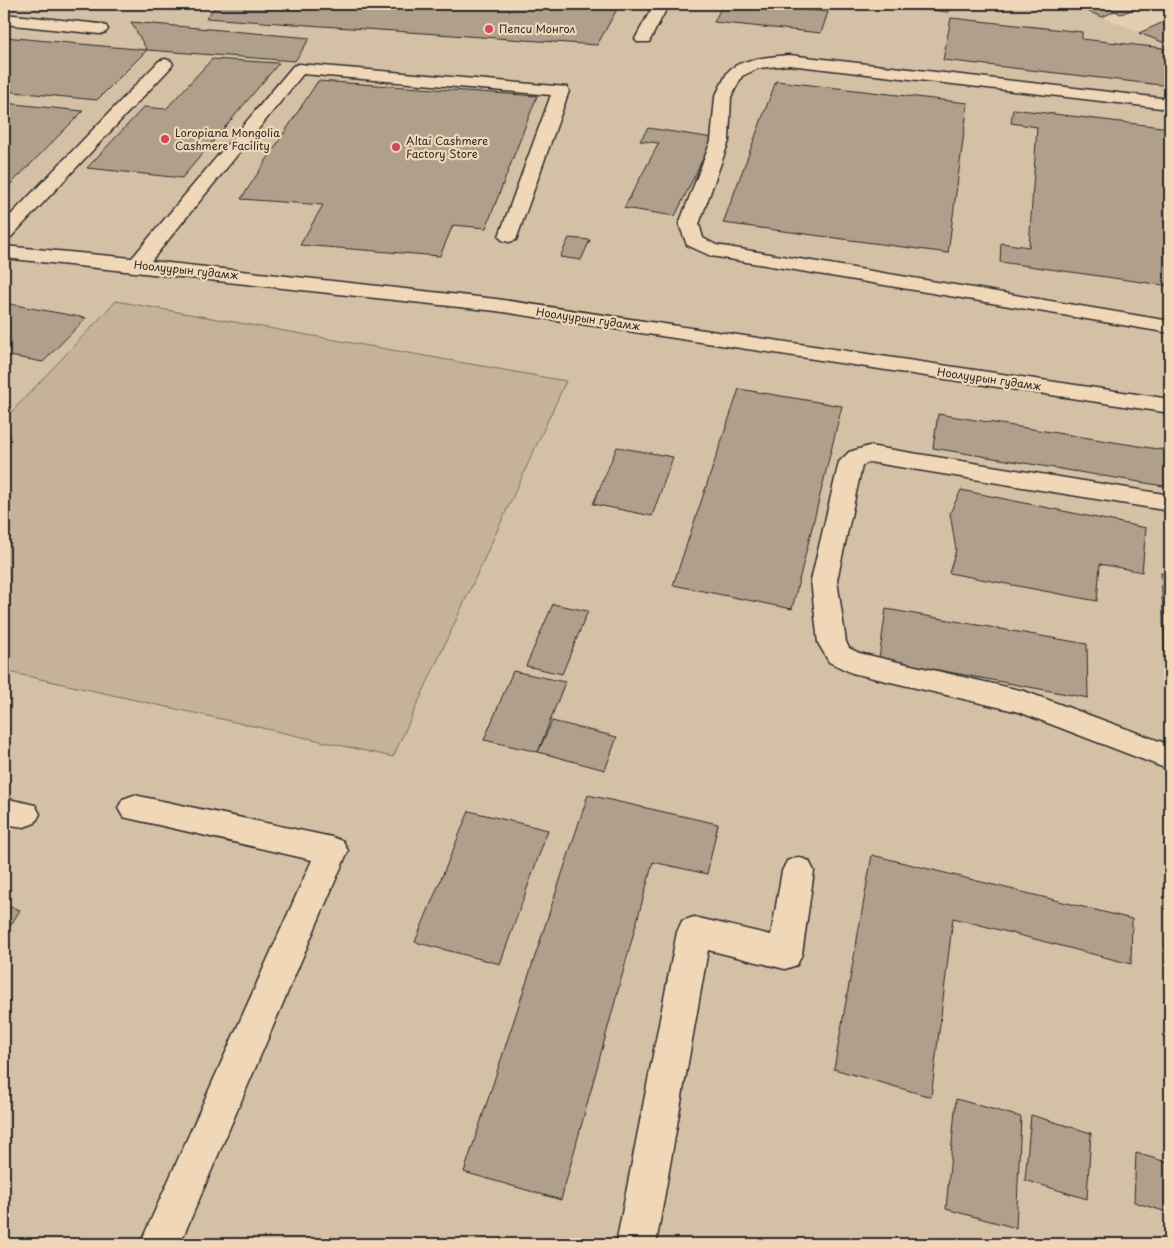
<svg xmlns="http://www.w3.org/2000/svg" width="1174" height="1248" font-family="'Playpen Sans',sans-serif">
  <rect width="100%" height="100%" fill="#e4cdb0"/>
  <filter id="ink" filterUnits="userSpaceOnUse"><feTurbulence type="fractalNoise" baseFrequency=".02" numOctaves="2"/><feDisplacementMap in="SourceGraphic" scale="10" xChannelSelector="R" yChannelSelector="G"/><feConvolveMatrix kernelMatrix="1 2 1 2 8 2 1 2 1" color-interpolation-filters="sRGB"/></filter>
  <g filter="url(#ink)">
    <polygon fill="#d4c0a5" points="4,4 1066,4 1170,43 1170,1244 4,1244"/>
    <polygon fill="#c5b299" stroke="#786e62" points="116,301 566,381 393,757 4,671 4,420"/>
    <g fill="#b0a08b" stroke="#2b2b2b">
      <polygon points="218,4 620,4 597,45 206,18"/>
      <polygon points="723,4 751,4 828,12 821,33 714,22"/>
      <polygon points="830,4 950,4 948,12 882,5 882,8 870,6 869,8"/>
      <polygon points="1069,4 1146,4 1121,14 1115,11 1102,17"/>
      <polygon points="951,18 1082,32 1082,39 1163,48 1164,61 1170,61 1170,86 943,60"/>
      <polygon points="1168,20 1170,21 1170,45 1139,33"/>
      <polygon points="131,22 310,38 295,61 147,50"/>
      <polygon points="4,37 147,50 97,100 4,91"/>
      <polygon points="212,59 279,63 182,178 87,168 144,107 166,109"/>
      <polygon points="318,81 537,96 486,228 453,225 440,256 300,245 323,205 241,199"/>
      <polygon points="776,81 968,103 948,253 723,223"/>
      <polygon points="4,103 83,111 4,191"/>
      <polygon points="1013,109 1170,128 1170,286 1000,262 1001,243 1029,247 1037,127 1011,123"/>
      <polygon points="648,128 713,138 675,216 624,208 659,143 640,141"/>
      <polygon points="569,238 590,240 581,260 560,257"/>
      <polygon points="4,303 86,318 43,362 4,355"/>
      <polygon points="739,389 842,406 792,609 673,585"/>
      <polygon points="938,414 1170,451 1170,487 933,448"/>
      <polygon points="617,447 673,457 652,516 593,504"/>
      <polygon points="961,490 1146,528 1142,572 1100,564 1097,601 949,573 956,550 950,513"/>
      <polygon points="1161,573 1170,575 1170,725 1168,725"/>
      <polygon points="553,604 588,611 562,674 526,666"/>
      <polygon points="886,609 1087,644 1088,698 879,659"/>
      <polygon points="513,671 565,682 538,752 484,740"/>
      <polygon points="552,721 617,737 605,770 538,752"/>
      <polygon points="588,795 718,824 707,874 653,862 561,1200 464,1172"/>
      <polygon points="469,811 548,830 500,964 415,942"/>
      <polygon points="872,855 1132,919 1131,964 953,918 931,1097 834,1069"/>
      <polygon points="4,905 20,910 4,936"/>
      <polygon points="956,1099 1021,1117 1016,1228 946,1209"/>
      <polygon points="1031,1115 1091,1133 1087,1199 1025,1180"/>
      <polygon points="1136,1153 1170,1163 1170,1213 1134,1202"/>
    </g>
    <g fill="none" stroke-linecap="round" stroke-linejoin="round">
      <g stroke="#2b2b2b" stroke-width="3">
        <g id="minor">
          <polygon points="654,4 669,4 649,42 637,42 635,39"/>
          <polygon points="4,14 100,24 106,26 108,29 106,32 100,34 4,24"/>
          <path d="M789 55 1170 99V109L789 65 759 68 742 76 731 97 729 141 699 224 703 238 716 245 1170 321V333L711 256 687 245 679 224 711 141 715 97 727 73C737 58 772 57 789 55Z"/>
          <polygon points="165,59 171,61 173,64 171,67 11,237 4,239 4,222 159,61"/>
          <polygon points="299,64 567,87 569,91 516,240 509,242 502,240 499,236 551,95 303,74 151,261 496,299 1170,399 1170,413 496,311 4,258 4,246 132,258 293,66"/>
          <polygon points="869,446 1170,495 1170,511 869,462 862,466 837,580 846,642 849,648 859,653 1024,691 1170,745 1170,770 1019,712 852,673 829,662 818,643 811,580 839,462 849,452"/>
          <polygon points="134,795 332,837 343,841 348,851 180,1244 140,1244 312,860 123,817 118,808 123,799"/>
          <polygon points="4,798 35,805 40,814 35,823 24,827 4,824"/>
          <polygon points="798,857 809,861 814,871 802,954 797,965 785,969 708,950 656,1244 616,1244 677,932 682,921 694,917 771,935 782,871 787,861"/>
        </g>
      </g>
      <use href="#minor" fill="#f0d7b8" fill-rule="evenodd"/>
    </g>
  </g>
  <g fill="#d1495b" stroke="#f0d7b8" stroke-width="2">
    <circle cx="489" cy="29" r="5"/>
    <circle cx="165" cy="139" r="5"/>
    <circle cx="396" cy="147" r="5"/>
  </g>
  <g text-anchor="middle" stroke-width="4.5" stroke-linejoin="round" paint-order="stroke">
    <g font-size="11" fill="#2b2b2b" stroke="#f0d7b8" text-anchor="start">
      <text x="499" y="33">Пепси Монгол</text>
      <text x="175" y="137">Loropiana Mongolia<tspan x="175" dy="13">Cashmere Facility</tspan></text>
      <text x="406" y="145">Altai Cashmere<tspan x="406" dy="13">Factory Store</tspan></text>
    </g>
    <g font-size="11" fill="#2b2b2b" stroke="#f0d7b8">
      <text transform="translate(186 270) rotate(6)" y="4">Ноолуурын гудамж</text>
      <text transform="translate(588 319) rotate(8)" y="4">Ноолуурын гудамж</text>
      <text transform="translate(989 379) rotate(8)" y="4">Ноолуурын гудамж</text>
    </g>
  </g>
  <rect width="1174" height="1248" fill="none" stroke="#f0d7b8" stroke-width="20"/>
  <rect x="10" y="10" width="1154" height="1228" fill="none" stroke="#2b2b2b" stroke-width="2" filter="url(#ink)"/>
</svg>
